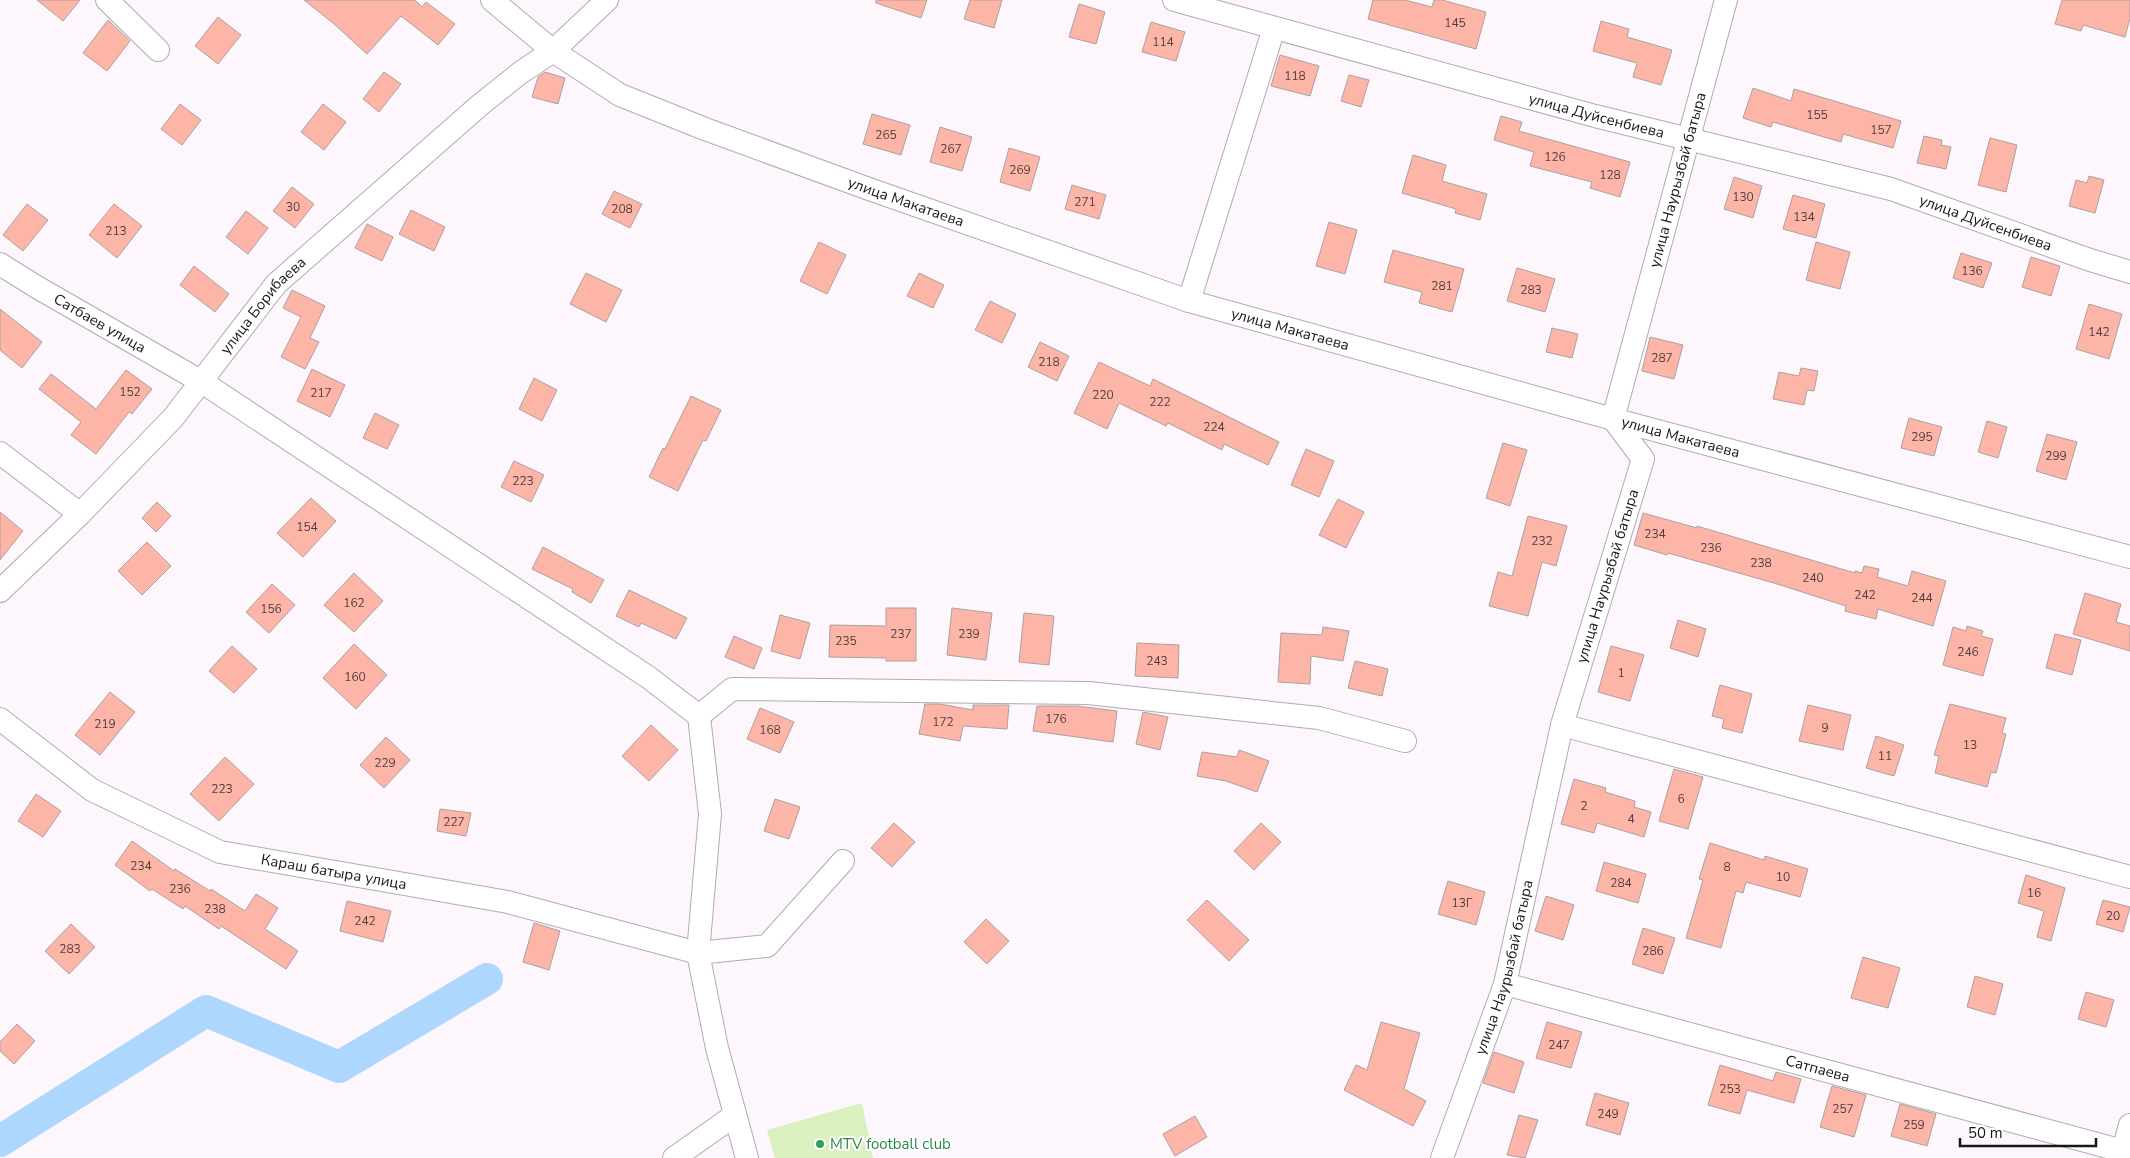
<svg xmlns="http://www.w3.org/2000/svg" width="2130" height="1158" font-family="'Nunito Sans',sans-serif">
  <rect width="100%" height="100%" fill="#fef6fd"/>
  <polygon fill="#daf0be" points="862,1103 873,1158 775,1158 767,1130"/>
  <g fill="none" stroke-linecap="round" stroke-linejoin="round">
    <polyline stroke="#aed7fe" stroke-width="32" points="0,1141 206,1011 339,1067 487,979"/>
  </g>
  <g fill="#fdb5a8" stroke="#aba19f">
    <polygon points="37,0 80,0 63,21"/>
    <polygon points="304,0 415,0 422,7 426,2 455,24 438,45 401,16 367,54 333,23"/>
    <polygon points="876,0 927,0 921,18 876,3"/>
    <polygon points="970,0 1002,0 994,28 964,19"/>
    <polygon points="1373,0 1405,0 1432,7 1434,0 1442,0 1486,12 1476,49 1368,19"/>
    <polygon points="2062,0 2130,0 2130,18 2125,37 2083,25 2081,31 2055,24"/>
    <polygon points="1079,4 1105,12 1096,44 1069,37"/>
    <polygon points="218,17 241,35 218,64 195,46"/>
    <polygon points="108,20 130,41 107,71 83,53"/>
    <polygon points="1601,21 1629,29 1627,37 1672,50 1661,85 1633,77 1637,63 1593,51"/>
    <polygon points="1151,22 1185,32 1176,61 1142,52"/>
    <polygon points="1280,55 1319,66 1310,96 1271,86"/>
    <polygon points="384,72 401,84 379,112 363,99"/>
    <polygon points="545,72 565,78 558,104 532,97 538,77"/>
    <polygon points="1349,75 1369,80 1361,107 1341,101"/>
    <polygon points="1753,88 1791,101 1794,89 1901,121 1893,148 1843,134 1841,142 1773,122 1771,127 1743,118"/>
    <polygon points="180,104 201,120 182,145 161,129"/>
    <polygon points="323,104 346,122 324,150 301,132"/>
    <polygon points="872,114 910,125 901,155 863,144"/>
    <polygon points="1501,116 1522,122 1519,131 1630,162 1620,197 1590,188 1592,182 1530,166 1534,152 1494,140"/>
    <polygon points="940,127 972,137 962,171 930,162"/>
    <polygon points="1924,136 1942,140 1941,145 1951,147 1946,169 1917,163"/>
    <polygon points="1990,138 2017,145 2006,192 1978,185"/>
    <polygon points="1009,148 1040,157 1030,191 1000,182"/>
    <polygon points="1413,155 1446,165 1442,181 1487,194 1480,220 1455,213 1456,209 1402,193"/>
    <polygon points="2089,176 2104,180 2095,213 2069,206 2076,180 2087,183"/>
    <polygon points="1734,177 1762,186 1753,218 1724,209"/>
    <polygon points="1072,185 1106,195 1099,219 1065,209"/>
    <polygon points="292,187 314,204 295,228 273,211"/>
    <polygon points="614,191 642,204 630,228 602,214"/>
    <polygon points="1793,195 1825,204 1816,238 1783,229"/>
    <polygon points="27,204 48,220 23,251 3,235"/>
    <polygon points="114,204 142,226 117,258 89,235"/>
    <polygon points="411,210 445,227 434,251 399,234"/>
    <polygon points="246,211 268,228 248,254 226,237"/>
    <polygon points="1329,222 1357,230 1345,274 1316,266"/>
    <polygon points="367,224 393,237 382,261 355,248"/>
    <polygon points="819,242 846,255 827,294 800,281"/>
    <polygon points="1816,242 1850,252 1840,289 1806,280"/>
    <polygon points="1393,250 1464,269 1452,312 1419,303 1422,292 1384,282"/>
    <polygon points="1961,253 1992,263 1983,288 1953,278"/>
    <polygon points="2031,257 2060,266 2051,296 2022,287"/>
    <polygon points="194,266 229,294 215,312 180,285"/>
    <polygon points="1517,268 1555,279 1545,312 1507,301"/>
    <polygon points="586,273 622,290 606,322 570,304"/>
    <polygon points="919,273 944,285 933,308 907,296"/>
    <polygon points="292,290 325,306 310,338 319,342 305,369 281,357 301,317 283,308"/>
    <polygon points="990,301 1016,314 1002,343 975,330"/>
    <polygon points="2089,304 2122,314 2109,359 2076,349"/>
    <polygon points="0,309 42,342 22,368 0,350"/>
    <polygon points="1552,328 1578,334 1572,358 1546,352"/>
    <polygon points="1650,337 1683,345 1674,379 1642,371"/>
    <polygon points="1040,342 1069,356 1057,381 1028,367"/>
    <polygon points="1099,362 1150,386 1153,379 1279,442 1268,465 1224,444 1222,450 1168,423 1166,426 1119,403 1107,429 1074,413"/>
    <polygon points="1801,368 1818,371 1814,391 1807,390 1804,405 1773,399 1779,372 1799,376"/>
    <polygon points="312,369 345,385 330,417 297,401"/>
    <polygon points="126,370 152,389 132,414 129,412 96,454 71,435 81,422 39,389 51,374 96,409"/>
    <polygon points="534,378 557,390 542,421 519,409"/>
    <polygon points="691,396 721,410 706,441 703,440 678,491 649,477 663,448 665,449"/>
    <polygon points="375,413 399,425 387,449 363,438"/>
    <polygon points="1909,418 1942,427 1934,456 1901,448"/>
    <polygon points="1987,421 2007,427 1998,458 1978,452"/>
    <polygon points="2047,434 2077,442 2066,480 2036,471"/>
    <polygon points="1503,443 1527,450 1510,506 1486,498"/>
    <polygon points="1306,449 1334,461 1319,497 1291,485"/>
    <polygon points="514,461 544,475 531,502 501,487"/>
    <polygon points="311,498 336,521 303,557 277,533"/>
    <polygon points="1338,499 1364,512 1346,548 1319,535"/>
    <polygon points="157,502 171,516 156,532 142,518"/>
    <polygon points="0,512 23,531 0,560"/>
    <polygon points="1643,513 1697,528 1697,526 1855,573 1855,571 1862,573 1864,566 1879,569 1877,577 1908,586 1912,571 1946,581 1933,626 1878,609 1876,619 1845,611 1846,606 1774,583 1668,553 1667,555 1634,545"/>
    <polygon points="1528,516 1567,526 1556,566 1542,562 1528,616 1489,606 1498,572 1512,576"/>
    <polygon points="147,542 171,566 142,595 118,571"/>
    <polygon points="543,547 604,580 591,603 572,592 573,589 532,569"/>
    <polygon points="354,573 383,601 354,632 324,605"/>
    <polygon points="272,584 295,605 269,633 246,612"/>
    <polygon points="629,590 687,618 676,639 641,623 639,627 616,616"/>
    <polygon points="2085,593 2121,604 2116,622 2130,626 2130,651 2073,634"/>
    <polygon points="886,608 916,608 916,661 886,661 886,658 829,657 830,625 886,626"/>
    <polygon points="952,608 992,613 986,660 947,655"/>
    <polygon points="1024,613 1054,616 1049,665 1019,662"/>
    <polygon points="780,615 810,623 800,659 771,651"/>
    <polygon points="1678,620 1706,629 1698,657 1670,648"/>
    <polygon points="1967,626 1983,631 1981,636 1993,639 1983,676 1943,665 1953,627 1966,631"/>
    <polygon points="1323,627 1349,631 1343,661 1311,656 1310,684 1278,682 1281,633 1322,635"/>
    <polygon points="2055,634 2081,640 2072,675 2046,668"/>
    <polygon points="734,636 762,648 754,669 725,657"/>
    <polygon points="1137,643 1179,645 1178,678 1135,676"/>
    <polygon points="354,644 387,675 356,709 323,678"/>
    <polygon points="232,646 257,669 234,693 209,671"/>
    <polygon points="1611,646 1644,655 1630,701 1598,692"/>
    <polygon points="1355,661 1388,669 1382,696 1348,688"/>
    <polygon points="1720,685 1752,694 1742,733 1722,728 1724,719 1712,716"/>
    <polygon points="110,692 135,712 100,755 75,735"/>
    <polygon points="925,704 940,704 973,710 973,705 1009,705 1007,729 963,726 960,741 919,734"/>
    <polygon points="1950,704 2006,718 2002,733 2006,734 1996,773 1991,772 1987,787 1935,773 1939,756 1934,755"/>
    <polygon points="1808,705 1851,715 1843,750 1799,741"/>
    <polygon points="1037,706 1077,706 1117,711 1113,742 1033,731"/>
    <polygon points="760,708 794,722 780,753 747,739"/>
    <polygon points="1143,712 1168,717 1160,750 1136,744"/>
    <polygon points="651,725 678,750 649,781 622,756"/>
    <polygon points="1876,736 1904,745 1894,776 1866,768"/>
    <polygon points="386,737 410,760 384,788 360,765"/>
    <polygon points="1239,750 1269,761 1257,792 1226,781 1197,776 1202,752 1237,757"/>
    <polygon points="225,757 254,784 219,821 190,794"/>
    <polygon points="1674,769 1703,777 1688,829 1659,821"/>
    <polygon points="1574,779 1606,788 1605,792 1635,801 1634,807 1651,812 1644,837 1597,823 1594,833 1561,824"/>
    <polygon points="36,794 61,811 43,837 18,821"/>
    <polygon points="775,799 800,807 789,839 764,831"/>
    <polygon points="440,809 471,813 466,836 437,831"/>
    <polygon points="894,823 915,842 892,867 871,848"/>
    <polygon points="1261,823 1281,842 1254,870 1234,851"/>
    <polygon points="132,841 174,871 175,869 210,891 211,889 245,911 256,894 278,908 265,929 298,951 286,969 221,926 219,929 185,906 183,909 152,889 150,891 115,865"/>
    <polygon points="1710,843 1764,860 1765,856 1808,869 1800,897 1746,882 1743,893 1736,891 1721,948 1686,938 1703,880 1699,879"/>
    <polygon points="1604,862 1646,874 1638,903 1596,891"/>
    <polygon points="2026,875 2065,888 2051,941 2037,937 2044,911 2018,903"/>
    <polygon points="1448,881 1485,892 1476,925 1438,914"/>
    <polygon points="1546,896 1574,905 1563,940 1535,931"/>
    <polygon points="1207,900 1249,940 1229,961 1187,920"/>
    <polygon points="2103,900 2130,907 2123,932 2096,924"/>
    <polygon points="347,901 391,911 383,942 340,931"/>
    <polygon points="986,919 1009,941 987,964 964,942"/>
    <polygon points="534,923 560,931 549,970 523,962"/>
    <polygon points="71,924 95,947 69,974 45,951"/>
    <polygon points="1643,928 1675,938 1663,974 1632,964"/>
    <polygon points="1863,957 1900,968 1888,1008 1851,998"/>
    <polygon points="1975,976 2003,984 1995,1015 1967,1007"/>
    <polygon points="2086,992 2114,1000 2106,1027 2078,1019"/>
    <polygon points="1381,1022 1420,1033 1404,1089 1426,1101 1413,1126 1344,1090 1356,1065 1367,1070"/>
    <polygon points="1547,1022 1582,1032 1571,1068 1536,1058"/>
    <polygon points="17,1024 35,1041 14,1064 0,1051 0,1042"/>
    <polygon points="1494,1052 1524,1062 1514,1093 1483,1083"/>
    <polygon points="1720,1065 1773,1081 1776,1072 1801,1079 1794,1103 1747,1090 1740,1114 1708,1105"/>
    <polygon points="1832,1086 1866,1095 1854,1137 1820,1127"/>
    <polygon points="1595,1093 1629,1103 1620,1135 1586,1125"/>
    <polygon points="1900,1104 1936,1114 1927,1146 1891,1136"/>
    <polygon points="1519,1115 1538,1120 1525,1158 1507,1155"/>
    <polygon points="1195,1116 1207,1137 1175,1156 1163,1134"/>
  </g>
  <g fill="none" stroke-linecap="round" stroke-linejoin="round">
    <g stroke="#b1aab1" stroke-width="24">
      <g id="street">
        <polyline points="107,0 158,50"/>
        <path id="s1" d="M492 0 553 51 620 95 705 129 869 189 1189 301 1613 419 2130 557"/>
        <path id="s2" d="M1174 0 1595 116 1891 189 2090 260 2130 272"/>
        <path id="s3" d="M0 264 35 286 202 382 648 677 699 716 710 814 698 953 717 1048 747 1158"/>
        <polyline points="1189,301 1274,28"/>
        <polyline points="0,453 80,514"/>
        <path id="s4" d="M0 591 80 514 173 418 276 284 480 105 520 73 553 51 607 0"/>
        <polyline points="699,716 732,689 1088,693 1319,718 1405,741"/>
        <path id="s5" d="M0 719 92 790 220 852 508 902 698 953 767 946 843 861"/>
        <polyline points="1562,725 2130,877"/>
        <path id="s6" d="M1505 984 2130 1153"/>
        <polyline points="674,1158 735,1115"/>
        <path id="s7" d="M1442 1158 1505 984 1562 725 1643 459 1613 419 1726 0"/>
        <polyline points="2121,1158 2130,1125"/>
      </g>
    </g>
    <use href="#street" stroke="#fff" stroke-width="22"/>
  </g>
  <circle fill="#2e9e5b" stroke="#fff" stroke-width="2" cx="820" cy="1144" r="5"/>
  <g text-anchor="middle" stroke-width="4" stroke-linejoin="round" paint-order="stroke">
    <g font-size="12" fill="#533e3e">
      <text x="1455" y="27">145</text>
      <text x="1163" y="46">114</text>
      <text x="1295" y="80">118</text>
      <text x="1817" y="119">155</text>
      <text x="1881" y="134">157</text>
      <text x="886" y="139">265</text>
      <text x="951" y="153">267</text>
      <text x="1555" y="161">126</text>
      <text x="1020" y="174">269</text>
      <text x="1610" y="179">128</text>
      <text x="1743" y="201">130</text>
      <text x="1085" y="206">271</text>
      <text x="293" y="211">30</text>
      <text x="622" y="213">208</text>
      <text x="1804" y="221">134</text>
      <text x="116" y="235">213</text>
      <text x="1972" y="275">136</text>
      <text x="1442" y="290">281</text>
      <text x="1531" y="294">283</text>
      <text x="2099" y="336">142</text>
      <text x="1662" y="362">287</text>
      <text x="1049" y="366">218</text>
      <text x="130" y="396">152</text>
      <text x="321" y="397">217</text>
      <text x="1103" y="399">220</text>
      <text x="1160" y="406">222</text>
      <text x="1214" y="431">224</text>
      <text x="1922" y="441">295</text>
      <text x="2056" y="460">299</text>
      <text x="523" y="485">223</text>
      <text x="307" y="531">154</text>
      <text x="1655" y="538">234</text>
      <text x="1542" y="545">232</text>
      <text x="1711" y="552">236</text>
      <text x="1761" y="567">238</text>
      <text x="1813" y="582">240</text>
      <text x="1865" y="599">242</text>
      <text x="1922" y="602">244</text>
      <text x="354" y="607">162</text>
      <text x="271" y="613">156</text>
      <text x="901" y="638">237</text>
      <text x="969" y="638">239</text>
      <text x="846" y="645">235</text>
      <text x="1968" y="656">246</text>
      <text x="1157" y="665">243</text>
      <text x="1621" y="677">1</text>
      <text x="355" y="681">160</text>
      <text x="1056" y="723">176</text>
      <text x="943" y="726">172</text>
      <text x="105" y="728">219</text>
      <text x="1825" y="732">9</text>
      <text x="770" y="734">168</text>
      <text x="1970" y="749">13</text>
      <text x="1885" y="760">11</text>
      <text x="385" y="767">229</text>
      <text x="222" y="793">223</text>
      <text x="1681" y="803">6</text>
      <text x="1584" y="810">2</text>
      <text x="1631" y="823">4</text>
      <text x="454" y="826">227</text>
      <text x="141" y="870">234</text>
      <text x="1727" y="871">8</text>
      <text x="1783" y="881">10</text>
      <text x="1621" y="887">284</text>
      <text x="180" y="893">236</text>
      <text x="2034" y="897">16</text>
      <text x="1462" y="907">13Г</text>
      <text x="215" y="913">238</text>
      <text x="2113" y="920">20</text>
      <text x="365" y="925">242</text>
      <text x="70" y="953">283</text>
      <text x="1653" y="955">286</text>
      <text x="1559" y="1049">247</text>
      <text x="1730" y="1093">253</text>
      <text x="1843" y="1113">257</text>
      <text x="1608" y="1118">249</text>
      <text x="1914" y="1129">259</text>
    </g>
    <g font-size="15" fill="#1a171a" stroke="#fff">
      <text dy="5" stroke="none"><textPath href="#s2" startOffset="438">улица Дуйсенбиева</textPath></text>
      <text dy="5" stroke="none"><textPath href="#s7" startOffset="1026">улица Наурызбай батыра</textPath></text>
      <text dy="5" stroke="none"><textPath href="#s1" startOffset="465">улица Макатаева</textPath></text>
      <text dy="5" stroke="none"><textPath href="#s2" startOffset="842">улица Дуйсенбиева</textPath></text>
      <text dy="5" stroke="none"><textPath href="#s4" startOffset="389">улица Борибаева</textPath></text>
      <text dy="5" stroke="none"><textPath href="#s3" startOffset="116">Сатбаев улица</textPath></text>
      <text dy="5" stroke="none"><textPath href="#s1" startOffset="870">улица Макатаева</textPath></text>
      <text dy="5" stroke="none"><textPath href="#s1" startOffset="1275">улица Макатаева</textPath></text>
      <text dy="5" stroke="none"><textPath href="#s7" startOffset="606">улица Наурызбай батыра</textPath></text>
      <text dy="5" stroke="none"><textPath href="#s5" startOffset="374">Караш батыра улица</textPath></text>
      <text dy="5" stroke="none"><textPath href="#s7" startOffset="201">улица Наурызбай батыра</textPath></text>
      <text dy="5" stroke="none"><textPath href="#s6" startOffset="324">Сатпаева</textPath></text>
    </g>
    <g font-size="15" fill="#27864d" stroke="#fff" text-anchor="start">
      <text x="830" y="1149">MTV football club</text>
    </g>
  </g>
  <path d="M1960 1138v8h136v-8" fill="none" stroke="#1a171a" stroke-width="2.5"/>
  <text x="1968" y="1138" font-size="15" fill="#1a171a" stroke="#ffffff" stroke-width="4" paint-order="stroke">50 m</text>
</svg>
